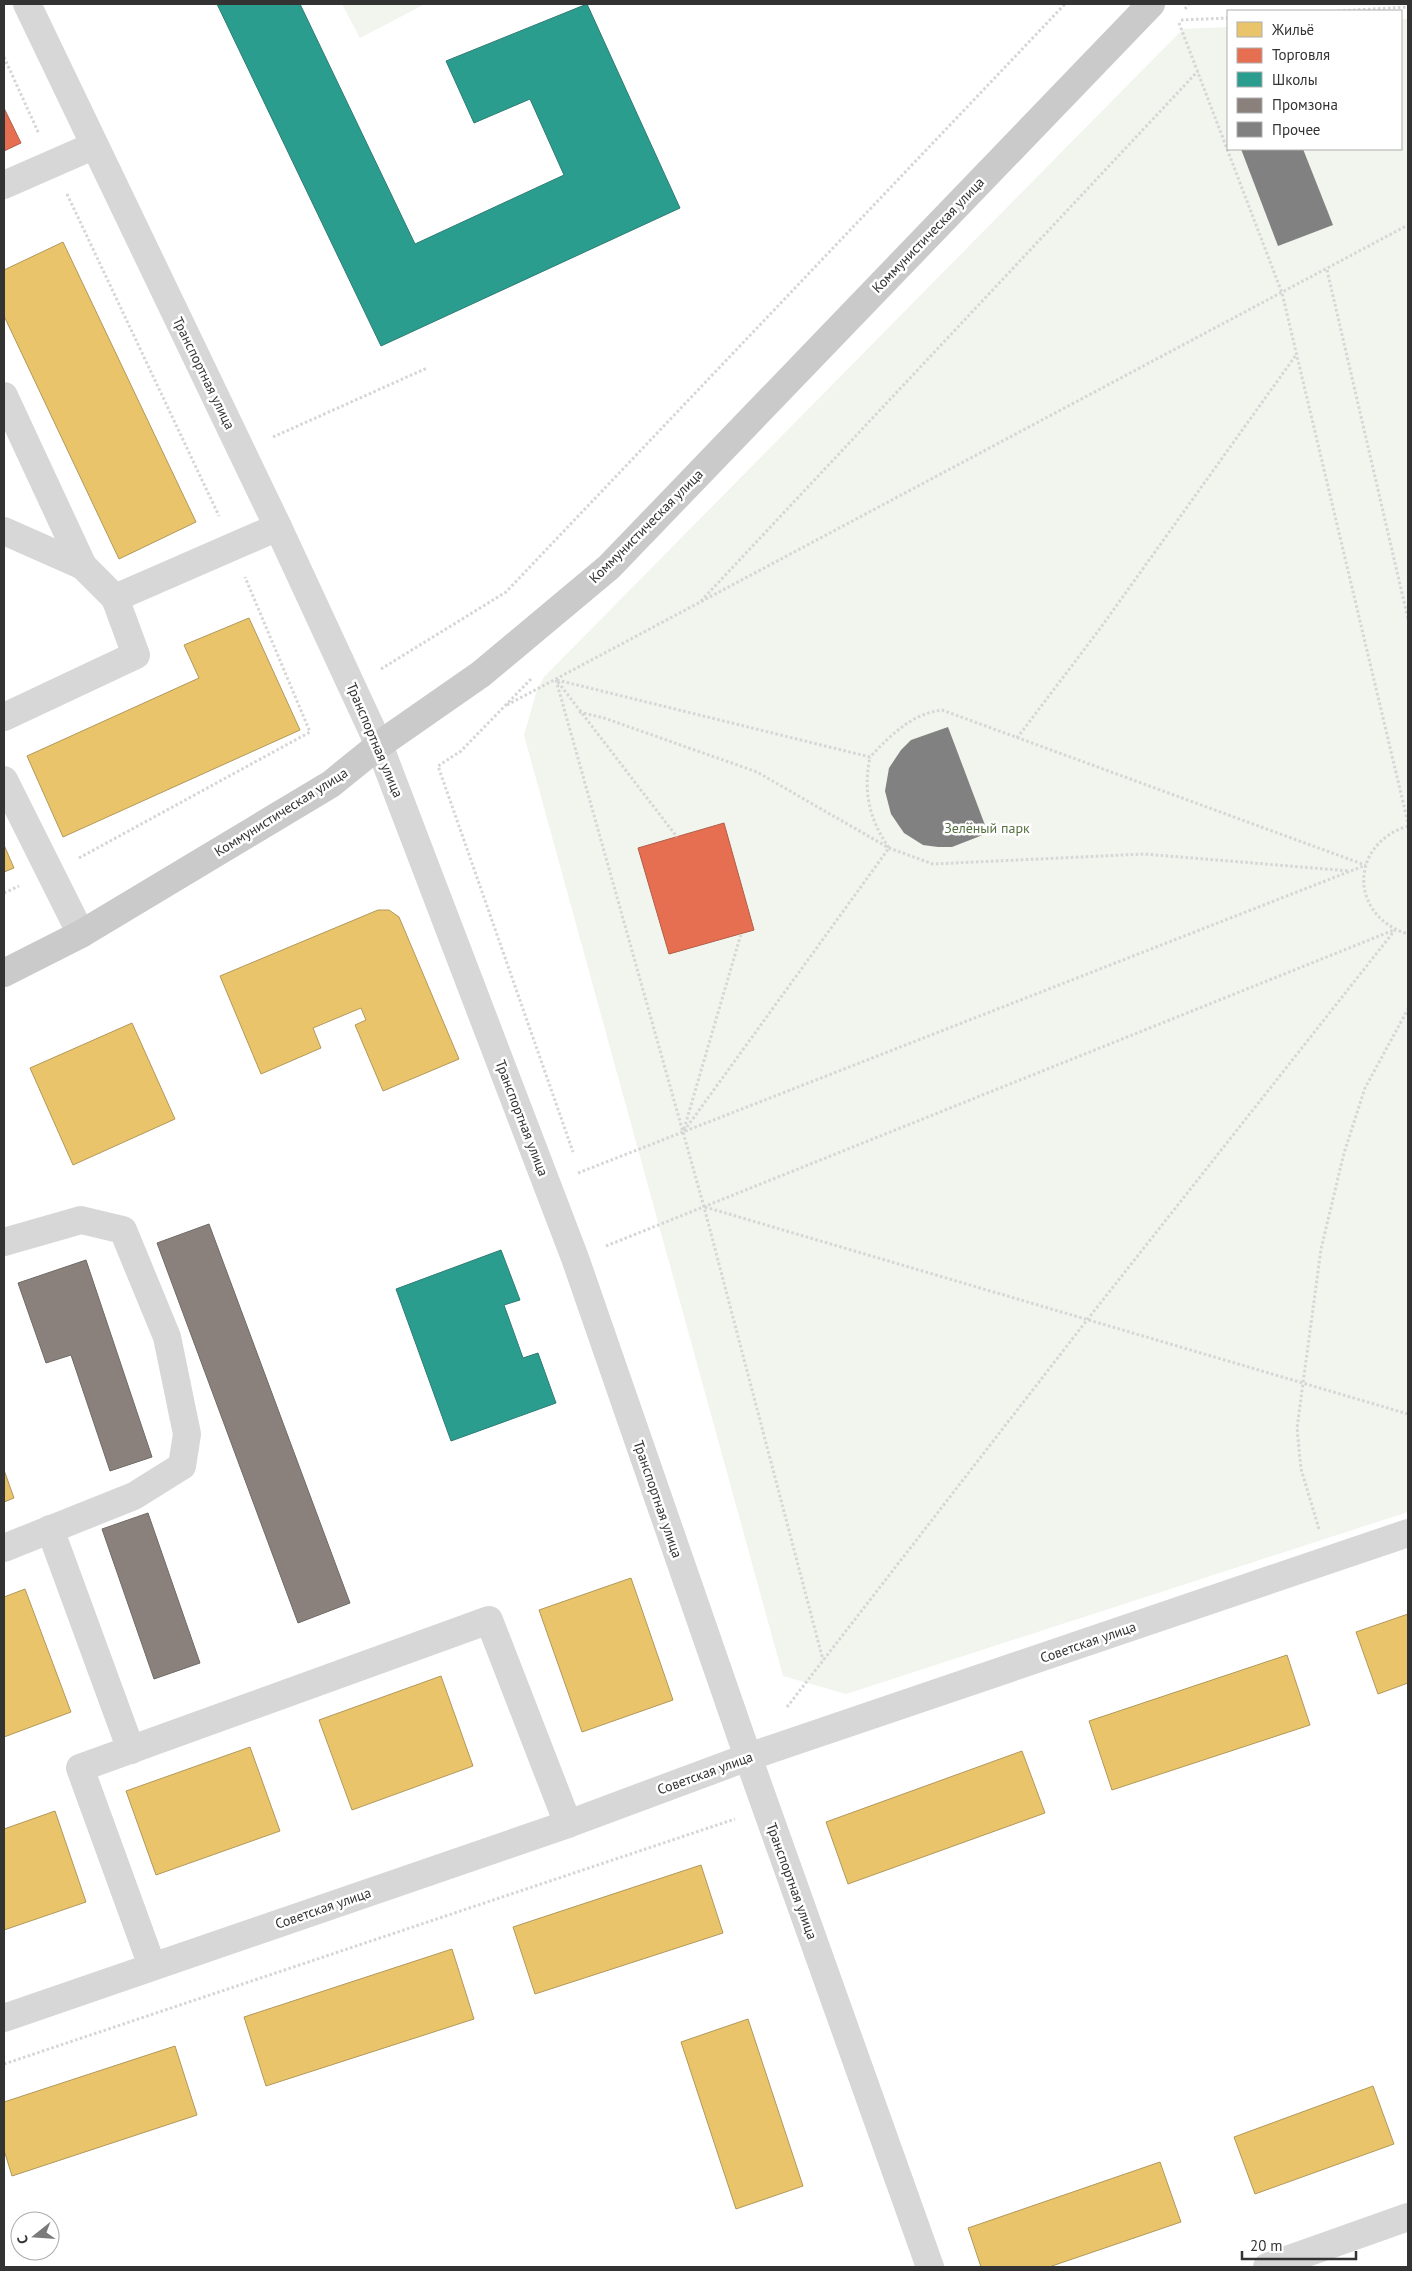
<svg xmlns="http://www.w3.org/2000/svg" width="1412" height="2271" font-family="'PT Sans',sans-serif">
  <rect width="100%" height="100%" fill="#fff"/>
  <g fill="#f1f5ed">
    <polygon points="342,4 425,4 360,38"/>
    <polygon points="1401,19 1408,19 1408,1512 846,1694 783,1676 524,735 537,690 544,677 1183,29 1228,27 1228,149 1401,149"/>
  </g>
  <g fill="#e9c46a" stroke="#b2985a">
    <polygon points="63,242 196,522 119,559 4,316 4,270"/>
    <polygon points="249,618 300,730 63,837 27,756 199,678 184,645"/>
    <polygon points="4,845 14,868 4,872"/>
    <polygon points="378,910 389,910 399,917 459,1059 383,1091 355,1025 366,1020 361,1008 313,1028 321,1048 261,1074 220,976"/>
    <polygon points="132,1023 175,1119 73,1165 30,1068"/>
    <polygon points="4,1470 14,1498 4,1502"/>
    <polygon points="631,1578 673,1700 582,1732 539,1610"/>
    <polygon points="25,1589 71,1712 4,1737 4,1597"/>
    <polygon points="1408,1614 1408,1683 1378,1694 1356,1632"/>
    <polygon points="1287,1655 1310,1725 1112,1790 1089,1721"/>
    <polygon points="441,1676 473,1766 352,1810 319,1720"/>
    <polygon points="250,1747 280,1831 156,1875 126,1791"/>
    <polygon points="1022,1751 1045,1813 848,1884 826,1822"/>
    <polygon points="55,1811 86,1902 4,1930 4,1829"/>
    <polygon points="701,1865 723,1933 535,1994 513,1927"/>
    <polygon points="452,1949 474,2019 266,2086 244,2017"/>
    <polygon points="748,2019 803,2186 736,2209 681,2042"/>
    <polygon points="175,2046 197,2115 12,2176 4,2150 4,2102"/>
    <polygon points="1373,2086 1394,2144 1255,2194 1234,2137"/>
    <polygon points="1160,2162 1181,2222 1049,2267 981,2267 968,2228"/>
  </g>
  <g fill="#e76f51" stroke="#b15d48">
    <polygon points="4,108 21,143 4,151"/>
    <polygon points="724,823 754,930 669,954 638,848"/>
  </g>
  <g fill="#2a9d8f" stroke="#2d7d73">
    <polygon points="217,4 300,4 415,244 564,175 530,99 474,123 446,61 587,4 680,208 381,346"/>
    <polygon points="501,1250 520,1300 504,1305 523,1358 538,1353 556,1403 451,1441 396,1289"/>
  </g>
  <g fill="#8a817c" stroke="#706a66">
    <polygon points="209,1224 350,1603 298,1623 157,1243"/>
    <polygon points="86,1260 152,1457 110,1471 71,1355 46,1363 18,1283"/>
    <polygon points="148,1513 200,1663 154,1679 102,1529"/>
  </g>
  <g fill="#818181">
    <polygon points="1241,149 1303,149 1333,225 1278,246"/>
    <polygon points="948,727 988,833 952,847 938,847 923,845 904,833 891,814 885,791 889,768 901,750 911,740"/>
  </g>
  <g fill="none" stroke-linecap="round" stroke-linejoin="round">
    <g stroke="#d6d6d6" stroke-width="3" stroke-dasharray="2.5 2.5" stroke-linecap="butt">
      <polyline points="1185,9 1189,4"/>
      <polyline points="1338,11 1408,7"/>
      <polyline points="1181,20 1228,18"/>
      <polyline points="1179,23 1282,293 1408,823"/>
      <polyline points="4,57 39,134"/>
      <polyline points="67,194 219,516"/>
      <polyline points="1327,270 1408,619"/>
      <polyline points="273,437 427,368"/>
      <polyline points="701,601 1198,71"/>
      <polyline points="381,669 506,592 1065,4"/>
      <polyline points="531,679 461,751 438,766 573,1152"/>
      <polyline points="556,680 704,1207 823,1660"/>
      <path d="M557 680 870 757C891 735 911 714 942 710L1365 865"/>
      <polyline points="558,682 677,837"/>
      <polyline points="507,705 1408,225"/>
      <polyline points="579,712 604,718 757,772 889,848 933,864 1144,854 1350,871"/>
      <polyline points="1017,738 1099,630 1296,355"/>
      <path d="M1408 826C1349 844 1349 916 1408 934"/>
      <polyline points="79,858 310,732 245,577"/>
      <polyline points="4,893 19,886"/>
      <polyline points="684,1129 741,934"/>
      <path d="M684 1131 889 848C869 819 863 791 870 757"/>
      <polyline points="578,1173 1366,865"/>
      <polyline points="705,1207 1408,1414"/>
      <polyline points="606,1246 1394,930"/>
      <polyline points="1319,1529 1301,1469 1297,1428 1321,1249 1344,1153 1365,1088 1408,1009"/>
      <polyline points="787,1707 1087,1320 1395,930"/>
      <polyline points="4,2064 735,1819"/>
    </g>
    <g stroke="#d7d7d7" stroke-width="28">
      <polyline points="27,4 278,527 379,745 575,1258 748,1757 930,2267"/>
      <polyline points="4,185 93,146"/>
      <polyline points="4,396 83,566 115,598"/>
      <polyline points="4,531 83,566"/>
      <polyline points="4,717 136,655 115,598 278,527"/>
      <polyline points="4,780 81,934"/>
      <polyline points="4,1242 81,1220 123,1230 167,1337 187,1434 182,1466 134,1496 4,1548"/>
      <polyline points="50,1529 131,1750"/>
      <polyline points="152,1966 80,1768 489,1620 568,1824"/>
      <polyline points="4,2018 568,1824 748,1757 1408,1533"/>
      <polyline points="1267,2267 1408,2217"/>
    </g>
    <polyline stroke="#cacaca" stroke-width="28" points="4,973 81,934 331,784 379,745 481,674 609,567 1151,4"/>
  </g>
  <g text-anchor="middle" stroke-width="5" stroke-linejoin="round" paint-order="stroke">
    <g font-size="14" fill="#333" stroke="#fff">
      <text transform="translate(928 235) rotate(-46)" y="5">Коммунистическая улица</text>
      <text transform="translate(204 373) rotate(64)" y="5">Транспортная улица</text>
      <text transform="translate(646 526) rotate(-45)" y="5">Коммунистическая улица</text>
      <text transform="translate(375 740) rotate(67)" y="5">Транспортная улица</text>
      <text transform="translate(281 812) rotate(-32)" y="5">Коммунистическая улица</text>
      <text transform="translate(522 1118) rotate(69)" y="5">Транспортная улица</text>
      <text transform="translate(658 1499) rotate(71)" y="5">Транспортная улица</text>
      <text transform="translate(1088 1642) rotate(-19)" y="5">Советская улица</text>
      <text transform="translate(705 1773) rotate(-20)" y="5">Советская улица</text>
      <text transform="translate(792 1881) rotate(70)" y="5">Транспортная улица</text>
      <text transform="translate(323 1908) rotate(-19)" y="5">Советская улица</text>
    </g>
    <g font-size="14" fill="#56703f" stroke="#fff">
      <text x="987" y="833">Зелёный парк</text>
    </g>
  </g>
  <rect width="1412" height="2271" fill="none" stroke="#333333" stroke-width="10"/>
  <rect x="1227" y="10" width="175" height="140" fill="#ffffff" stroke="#adadad"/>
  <rect x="1237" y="22" width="25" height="15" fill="#e9c46a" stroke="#adadad"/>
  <text x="1272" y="35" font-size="15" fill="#333333">Жильё</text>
  <rect x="1237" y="48" width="25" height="15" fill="#e76f51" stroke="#adadad"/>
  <text x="1272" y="60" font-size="15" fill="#333333">Торговля</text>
  <rect x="1237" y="72" width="25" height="15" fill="#2a9d8f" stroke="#adadad"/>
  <text x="1272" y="85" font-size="15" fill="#333333">Школы</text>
  <rect x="1237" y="98" width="25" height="15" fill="#8a817c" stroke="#adadad"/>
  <text x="1272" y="110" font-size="15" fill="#333333">Промзона</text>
  <rect x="1237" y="122" width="25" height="15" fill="#818181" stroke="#adadad"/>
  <text x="1272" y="135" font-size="15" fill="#333333">Прочее</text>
  <g transform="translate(35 2236) rotate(253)"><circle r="24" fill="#ffffff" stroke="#adadad"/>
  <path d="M0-4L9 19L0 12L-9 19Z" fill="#7a7a7a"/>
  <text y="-8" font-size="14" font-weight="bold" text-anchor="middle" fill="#333333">С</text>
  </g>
  <path d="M1242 2251v8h114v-8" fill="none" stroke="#333333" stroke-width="2.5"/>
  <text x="1250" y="2251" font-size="15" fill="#333333" stroke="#ffffff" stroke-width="4" paint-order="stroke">20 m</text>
</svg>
